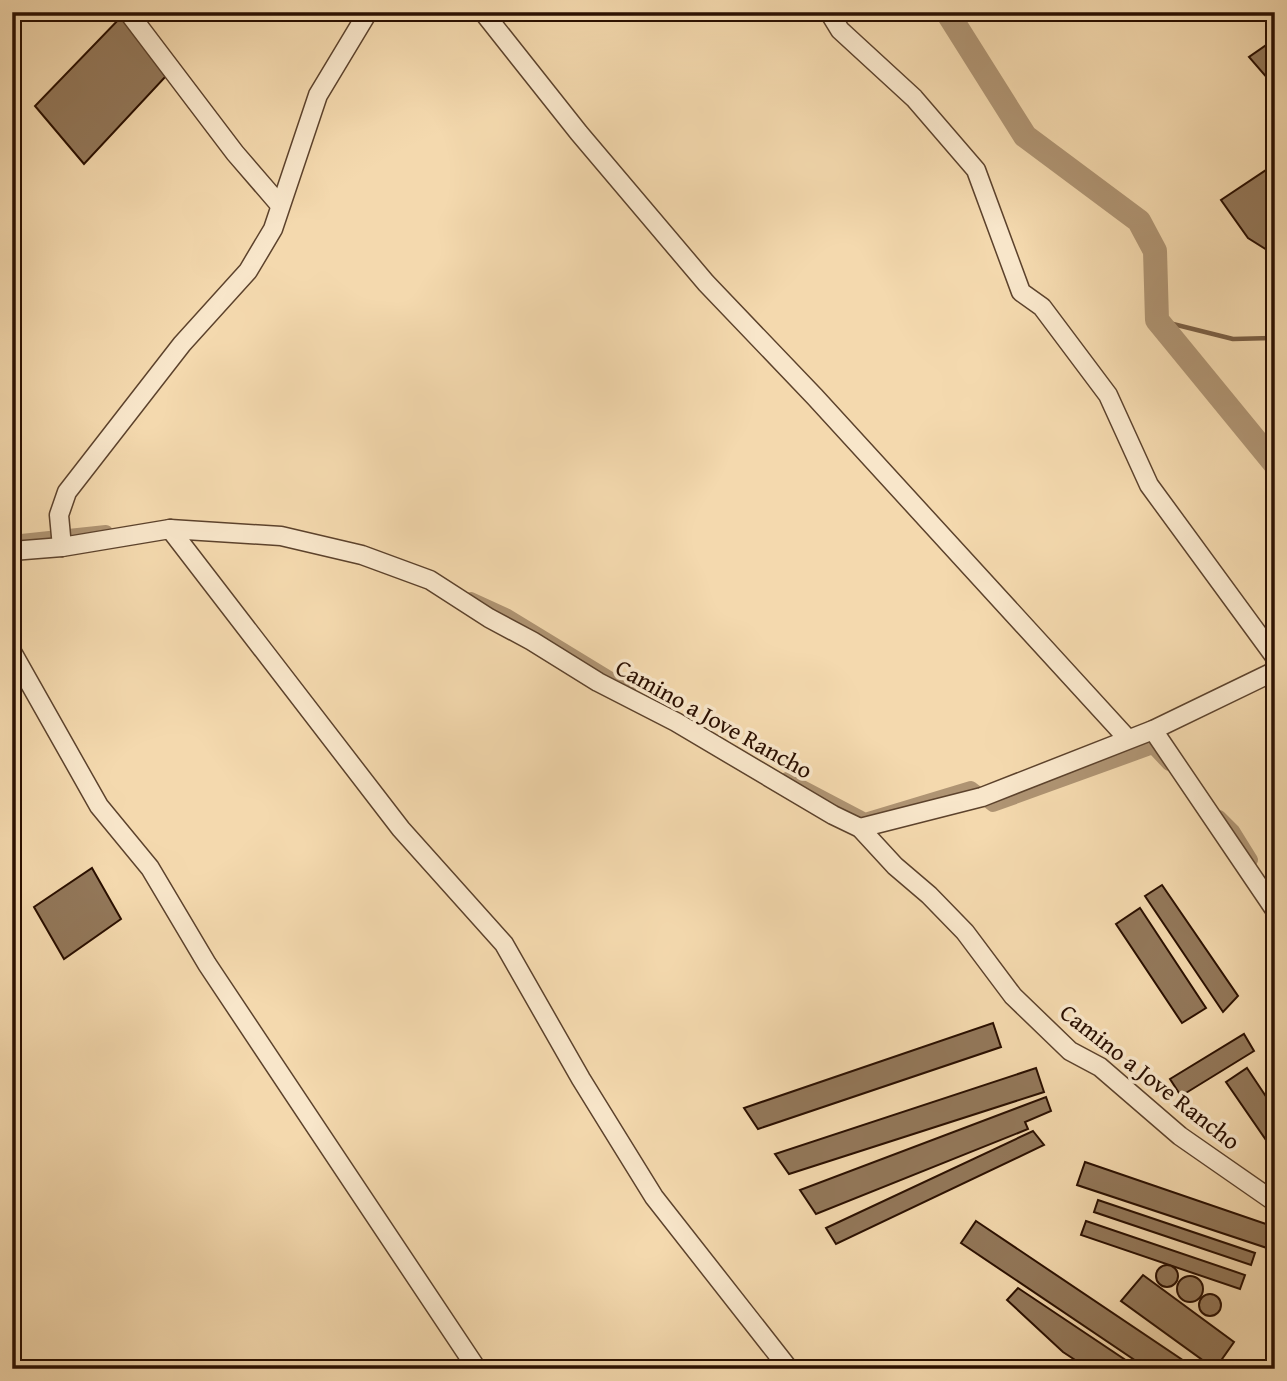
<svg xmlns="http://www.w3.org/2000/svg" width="1287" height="1381" font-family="'Gentium Book Plus',serif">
  <rect width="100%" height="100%" fill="#f4d9ae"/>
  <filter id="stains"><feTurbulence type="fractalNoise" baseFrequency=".00286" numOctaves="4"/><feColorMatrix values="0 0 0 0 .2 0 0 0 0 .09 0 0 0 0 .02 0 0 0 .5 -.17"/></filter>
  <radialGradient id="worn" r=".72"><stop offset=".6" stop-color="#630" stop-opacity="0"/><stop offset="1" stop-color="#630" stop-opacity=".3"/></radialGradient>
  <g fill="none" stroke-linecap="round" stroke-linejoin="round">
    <polyline stroke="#7a5f45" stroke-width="4.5" points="1157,320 1233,339 1275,338"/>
    <g stroke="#af9473" stroke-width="14">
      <polyline points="12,542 106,532"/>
      <polyline points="471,599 506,615 629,690"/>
      <polyline points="787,779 865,820 971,788 993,805 1153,747 1169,764"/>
      <polyline points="1219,817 1233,831 1251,860"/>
    </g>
    <polyline stroke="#af9473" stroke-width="24" points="947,12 1025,136 1139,221 1155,251 1157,320 1275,464"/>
  </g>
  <g fill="#93785a" stroke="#2a0f00" stroke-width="2">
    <polygon points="121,17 167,75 84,164 35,106"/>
    <polygon points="1275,39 1275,87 1249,57"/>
    <polygon points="1275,164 1275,255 1248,238 1221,200"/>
    <polygon points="92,868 121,919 64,959 34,907"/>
    <polygon points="1162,885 1238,996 1223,1012 1145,896"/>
    <polygon points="1140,908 1206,1008 1182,1023 1116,924"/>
    <polygon points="993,1023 1001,1047 758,1129 744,1108"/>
    <polygon points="1244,1034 1254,1051 1181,1096 1170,1079"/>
    <polygon points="1036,1068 1044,1092 789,1174 775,1154"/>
    <polygon points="1247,1068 1275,1110 1275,1153 1226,1082"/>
    <polygon points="1046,1097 1051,1111 1025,1122 1028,1129 816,1214 800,1190"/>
    <polygon points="1033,1131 1044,1145 836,1244 826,1228"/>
    <polygon points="1085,1162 1266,1224 1267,1248 1077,1185"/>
    <polygon points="1098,1200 1255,1253 1251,1265 1094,1212"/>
    <polygon points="976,1221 1196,1369 1148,1369 961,1243"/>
    <polygon points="1086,1221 1245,1275 1240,1289 1081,1235"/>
    <circle cx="1167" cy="1276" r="11"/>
    <polygon points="1143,1275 1234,1342 1215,1369 1121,1301"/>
    <circle cx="1190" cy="1289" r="13"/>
    <polygon points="1018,1288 1139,1369 1089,1369 1063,1352 1007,1300"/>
    <circle cx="1210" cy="1305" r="11"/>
  </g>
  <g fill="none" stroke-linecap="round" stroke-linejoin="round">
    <g stroke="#5c422c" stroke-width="21">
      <g id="minor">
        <polyline points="128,12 235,153 279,204"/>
        <polyline points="483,12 579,133 706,283 815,397 1127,738"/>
        <polyline points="829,12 840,30 914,98 976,170 1021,292 1042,307 1108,395 1149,485 1275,657"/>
        <polyline points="170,529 401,829 504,944 581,1079 654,1197 789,1369"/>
        <polyline points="62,547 59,515 67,492 182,344 248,271 273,229 318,95 368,12"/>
        <polyline points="12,551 62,547 170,529 281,536 362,555 430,580 489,618 532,641 598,682 676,722 833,815 860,828 895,866 929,895 965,932 1013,996 1070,1051 1100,1067 1180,1136 1275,1202"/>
        <polyline points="12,652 99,806 150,868 207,964 477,1369"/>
        <polyline points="1153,730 1275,910"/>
        <polyline points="860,828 982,797 1153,730 1275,671"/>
      </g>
    </g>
    <use href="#minor" stroke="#f8e6ca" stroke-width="18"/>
  </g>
  <g text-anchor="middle" stroke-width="7" stroke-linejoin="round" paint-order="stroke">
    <g font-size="24" fill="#2a0f00" stroke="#f8e6ca">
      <text transform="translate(714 719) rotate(29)" y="8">Camino a Jove Rancho</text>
      <text transform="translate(1150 1077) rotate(38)" y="8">Camino a Jove Rancho</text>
    </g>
  </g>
  <rect width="1287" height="1381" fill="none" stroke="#f4d9ae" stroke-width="42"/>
  <rect x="14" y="14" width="1259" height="1353" fill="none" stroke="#2a0f00" stroke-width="3.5"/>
  <rect x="21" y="21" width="1245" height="1339" fill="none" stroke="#2a0f00" stroke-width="2"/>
  <rect width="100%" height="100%" filter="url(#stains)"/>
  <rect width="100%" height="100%" fill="url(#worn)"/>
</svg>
